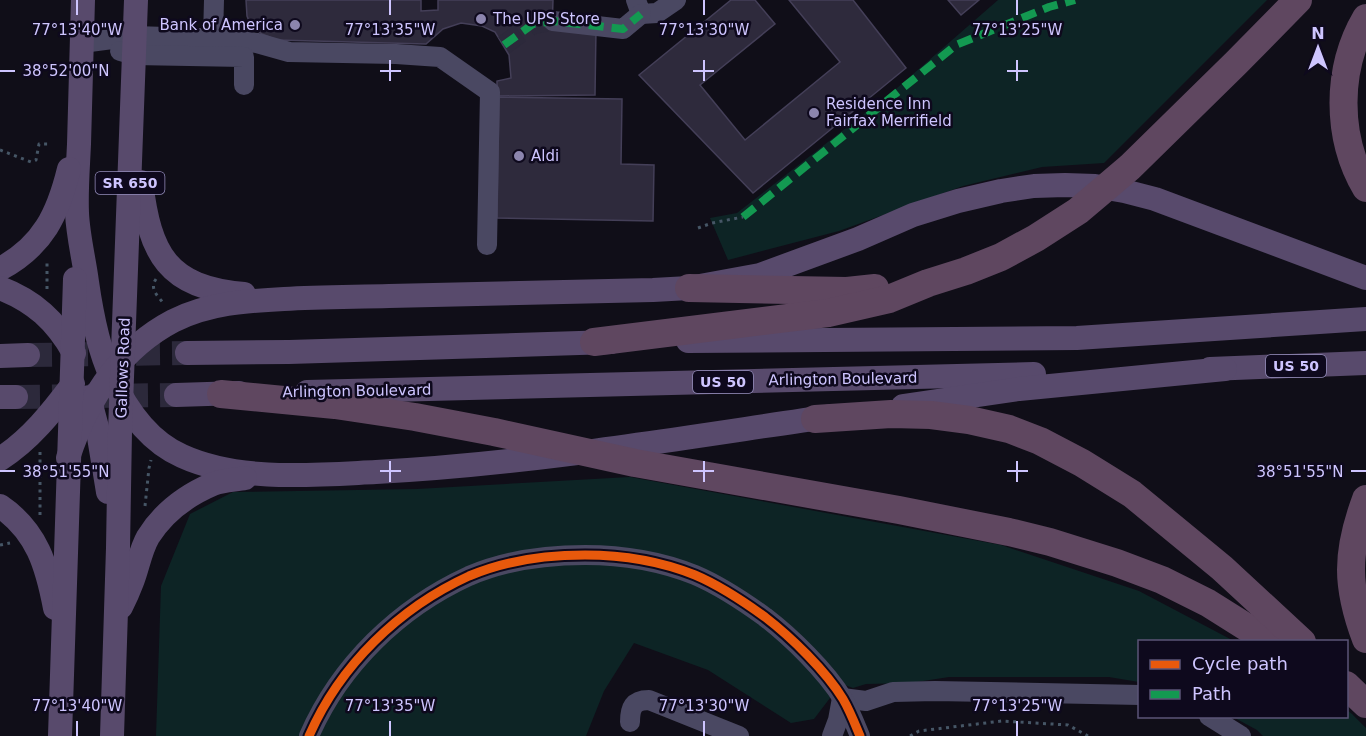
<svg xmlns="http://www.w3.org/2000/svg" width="1366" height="736" font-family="'DejaVu Sans',sans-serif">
  <rect width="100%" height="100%" fill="#100e18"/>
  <g fill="#0d2425">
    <polygon points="998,0 1267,0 1104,163 1042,167 963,186 839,231 728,260 710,218 737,213 897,88"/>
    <polygon points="630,477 1001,545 1139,591 1234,641 1140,642 1139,682 1109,677 949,677 910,683 866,684 853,688 845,685 833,694 814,719 791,723 708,670 634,643 604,691 586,736 156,736 161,586 190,514 233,492 417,489"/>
    <polygon points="1347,710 1352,714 1366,728 1366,736 1263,736 1257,730 1233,717 1346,716"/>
  </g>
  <g fill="#2e2a3c" stroke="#443f58" stroke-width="1.5">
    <polygon points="246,0 421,0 421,11 438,10 438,0 553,0 552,30 596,29 595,95 497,96 497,81 511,78 509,55 495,32 482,26 461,23 443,29 426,44 277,40 262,34 251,26 247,16"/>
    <polygon points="731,0 755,0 775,24 700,85 745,140 840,62 789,0 853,0 906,68 753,193 639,75"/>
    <polygon points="948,0 979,0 961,15"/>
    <polygon points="499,97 622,99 621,164 654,165 653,221 497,218"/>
  </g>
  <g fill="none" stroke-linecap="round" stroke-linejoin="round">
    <polyline stroke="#2c293b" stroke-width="20" stroke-dasharray="20 10" stroke-linecap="butt" points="504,45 533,24 553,21"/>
    <g stroke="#2c293b" stroke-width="24" stroke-dasharray="24 12" stroke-linecap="butt">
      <polyline points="28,355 187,353"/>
      <polyline points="16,397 176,395"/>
    </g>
    <g stroke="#465666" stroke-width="3" stroke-dasharray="3 4.5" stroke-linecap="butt">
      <polyline points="0,150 31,162 36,160 39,144 51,144"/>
      <polyline points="698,228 712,223 743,217"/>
      <path d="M156 279C149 289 158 296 164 304"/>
      <polyline points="47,289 47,260"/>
      <polyline points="145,506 149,468 151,460"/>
      <polyline points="40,515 40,452"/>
      <polyline points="0,545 10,543"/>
      <polyline points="910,736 919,731 1002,721 1068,725 1088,736"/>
    </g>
    <g stroke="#4a4862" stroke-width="20">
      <polyline points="636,0 641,14 657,13 676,0"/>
      <polyline points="553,21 623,29 641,14"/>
      <polyline points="213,38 214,0"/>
      <polyline points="82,43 135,36 228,39 257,43 289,52 396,54 440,57 490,92 487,245"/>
      <polyline points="120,51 134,55 244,57 244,85"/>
      <polyline points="842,698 866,701 893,692 935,691 1140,695"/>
      <polyline points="1209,716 1241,736"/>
      <path d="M630 722C630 708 633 700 649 700L739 736"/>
      <path d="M309 736C340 665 399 608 469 576 504 561 547 555 585 555 622 555 660 561 695 575 721 586 743 601 765 617 791 637 826 671 843 699 850 711 855 724 860 736"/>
      <polyline points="832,736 838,720 842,698"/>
    </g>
    <g stroke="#584a6c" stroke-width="24">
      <path d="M83 0C82 48 80 96 79 144 78 167 76 190 77 213 78 236 84 259 87 282 91 310 99 350 111 376 126 409 148 441 182 456 239 482 314 475 376 472 530 464 680 438 833 416"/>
      <path d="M141 182C150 255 167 287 244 294"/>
      <path d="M0 269C43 246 58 214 69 169"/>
      <path d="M0 288C34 301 56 321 74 353"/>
      <polyline points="688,341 1077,338 1366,319"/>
      <polyline points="187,353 289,352 611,342"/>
      <polyline points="0,356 28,355"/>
      <polyline points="1210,369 1366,363"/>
      <polyline points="307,392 1034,374"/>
      <polyline points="176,395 239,393"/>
      <polyline points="0,397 16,397"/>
      <polyline points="89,397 98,431 108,492"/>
      <polyline points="903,406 1019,389 1225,369"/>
      <path d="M68 458C87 400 118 350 173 321 208 303 246 301 284 299 319 297 354 297 389 296 477 294 565 292 653 290L689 288 760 275 858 239 913 215 958 201 1001 191 1034 186 1065 185 1095 186 1124 191 1155 199 1366 278"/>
      <path d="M0 459C30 440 52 412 73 384"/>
      <path d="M0 506C37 531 47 566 55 608"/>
      <path d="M121 607C125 599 129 590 132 582 138 567 140 551 148 537 163 513 187 495 213 484 223 480 235 480 245 478"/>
      <polyline points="60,736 75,279"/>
      <polyline points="112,736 118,548 120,431 136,0"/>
    </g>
    <g stroke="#5f4760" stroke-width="28">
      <path d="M1366 18C1336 69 1336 137 1366 188"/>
      <polyline points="689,288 847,291 875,288"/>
      <polyline points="594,342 828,313 889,299 928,283 966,271 1001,257 1036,238 1078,211 1110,184 1130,167 1236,63 1298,0"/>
      <polyline points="221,394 335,405 415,417 494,432 635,463 899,510 1009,532 1050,542 1117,563 1162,580 1208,603 1270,642"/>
      <polyline points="815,419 891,414 931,415 969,420 1009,429 1040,441 1082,463 1132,494 1222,568 1302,642"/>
      <path d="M1366 499C1346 553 1346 586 1366 639"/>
      <polyline points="1346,685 1366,704"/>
    </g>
    <g stroke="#139951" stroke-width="8" stroke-dasharray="15 8" stroke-linecap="butt">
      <polyline points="504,45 533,24 553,21 623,29 641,14"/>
      <polyline points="743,217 956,45 1049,7 1075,0"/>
    </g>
    <g stroke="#0e091d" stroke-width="13">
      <path id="cycleway" d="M309 736C340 665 399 608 469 576 504 561 547 555 585 555 622 555 660 561 695 575 721 586 743 601 765 617 791 637 826 671 843 699 850 711 855 724 860 736"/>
    </g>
    <use href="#cycleway" stroke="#e8590c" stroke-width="9"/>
  </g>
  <path fill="none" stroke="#cec5ff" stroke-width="2" d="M77 0V15M390 0V15M704 0V15M1017 0V15M390 60V81M704 60V81M1017 60V81M0 71H15M380 71H401M693 71H714M1007 71H1028M390 461V482M704 461V482M1017 461V482M0 471H15M380 471H401M693 471H714M1007 471H1028M1351 471H1366M77 721V736M390 721V736M704 721V736M1017 721V736"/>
  <g fill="#8c85ae" stroke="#0e091d" stroke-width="2">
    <circle cx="481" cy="19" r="6"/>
    <circle cx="295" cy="25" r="6"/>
    <circle cx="814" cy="113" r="6"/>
    <circle cx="519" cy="156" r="6"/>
  </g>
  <g text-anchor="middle" stroke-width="5" stroke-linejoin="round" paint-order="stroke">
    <g fill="#0e091d" stroke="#948dbb" stroke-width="1.5">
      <rect x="95.5" y="172" width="69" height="22" rx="4.5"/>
      <rect x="1266" y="355" width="60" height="22" rx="4.5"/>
      <rect x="693" y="371" width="60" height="22" rx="4.5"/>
    </g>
    <g font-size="14" font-weight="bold" fill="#cec5ff">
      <text x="130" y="188">SR 650</text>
      <text x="1296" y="371">US 50</text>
      <text x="723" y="387">US 50</text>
    </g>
    <g font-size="15" fill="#cec5ff" stroke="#0e091d" text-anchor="start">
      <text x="493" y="24">The UPS Store</text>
      <text x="283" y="30" text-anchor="end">Bank of America</text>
      <text x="826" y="109">Residence Inn<tspan x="826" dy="17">Fairfax Merrifield</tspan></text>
      <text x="531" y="161">Aldi</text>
    </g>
    <g font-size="15" fill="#cec5ff" stroke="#0e091d">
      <text transform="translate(123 368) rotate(-88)" y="5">Gallows Road</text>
      <text transform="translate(843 379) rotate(-1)" y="5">Arlington Boulevard</text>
      <text transform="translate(357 391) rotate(-1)" y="5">Arlington Boulevard</text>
    </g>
  </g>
  <g font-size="15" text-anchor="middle" fill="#cec5ff" stroke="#0e091d" stroke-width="5" stroke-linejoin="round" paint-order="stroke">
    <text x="77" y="35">77°13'40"W</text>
    <text x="390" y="35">77°13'35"W</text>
    <text x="704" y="35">77°13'30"W</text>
    <text x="1017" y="35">77°13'25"W</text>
    <text x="66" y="76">38°52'00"N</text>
    <text x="66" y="477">38°51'55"N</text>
    <text x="1300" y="477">38°51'55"N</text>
    <text x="77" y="711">77°13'40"W</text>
    <text x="390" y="711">77°13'35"W</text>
    <text x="704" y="711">77°13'30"W</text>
    <text x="1017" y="711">77°13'25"W</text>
  </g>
  <rect x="1138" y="640" width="210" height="78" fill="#0e091d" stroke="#5b5477" stroke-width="1.5"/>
  <rect x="1150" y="660" width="30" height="9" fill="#e8590c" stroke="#5b5477" stroke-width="1.5"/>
  <text x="1192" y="670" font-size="18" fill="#cec5ff">Cycle path</text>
  <rect x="1150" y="690" width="30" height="9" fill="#139951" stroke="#5b5477" stroke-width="1.5"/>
  <text x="1192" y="700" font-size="18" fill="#cec5ff">Path</text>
  <g transform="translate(1318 48)" stroke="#0e091d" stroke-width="4.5" paint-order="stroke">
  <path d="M0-4.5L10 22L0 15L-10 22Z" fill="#cec5ff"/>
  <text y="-9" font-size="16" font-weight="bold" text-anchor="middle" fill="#cec5ff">N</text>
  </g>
</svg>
